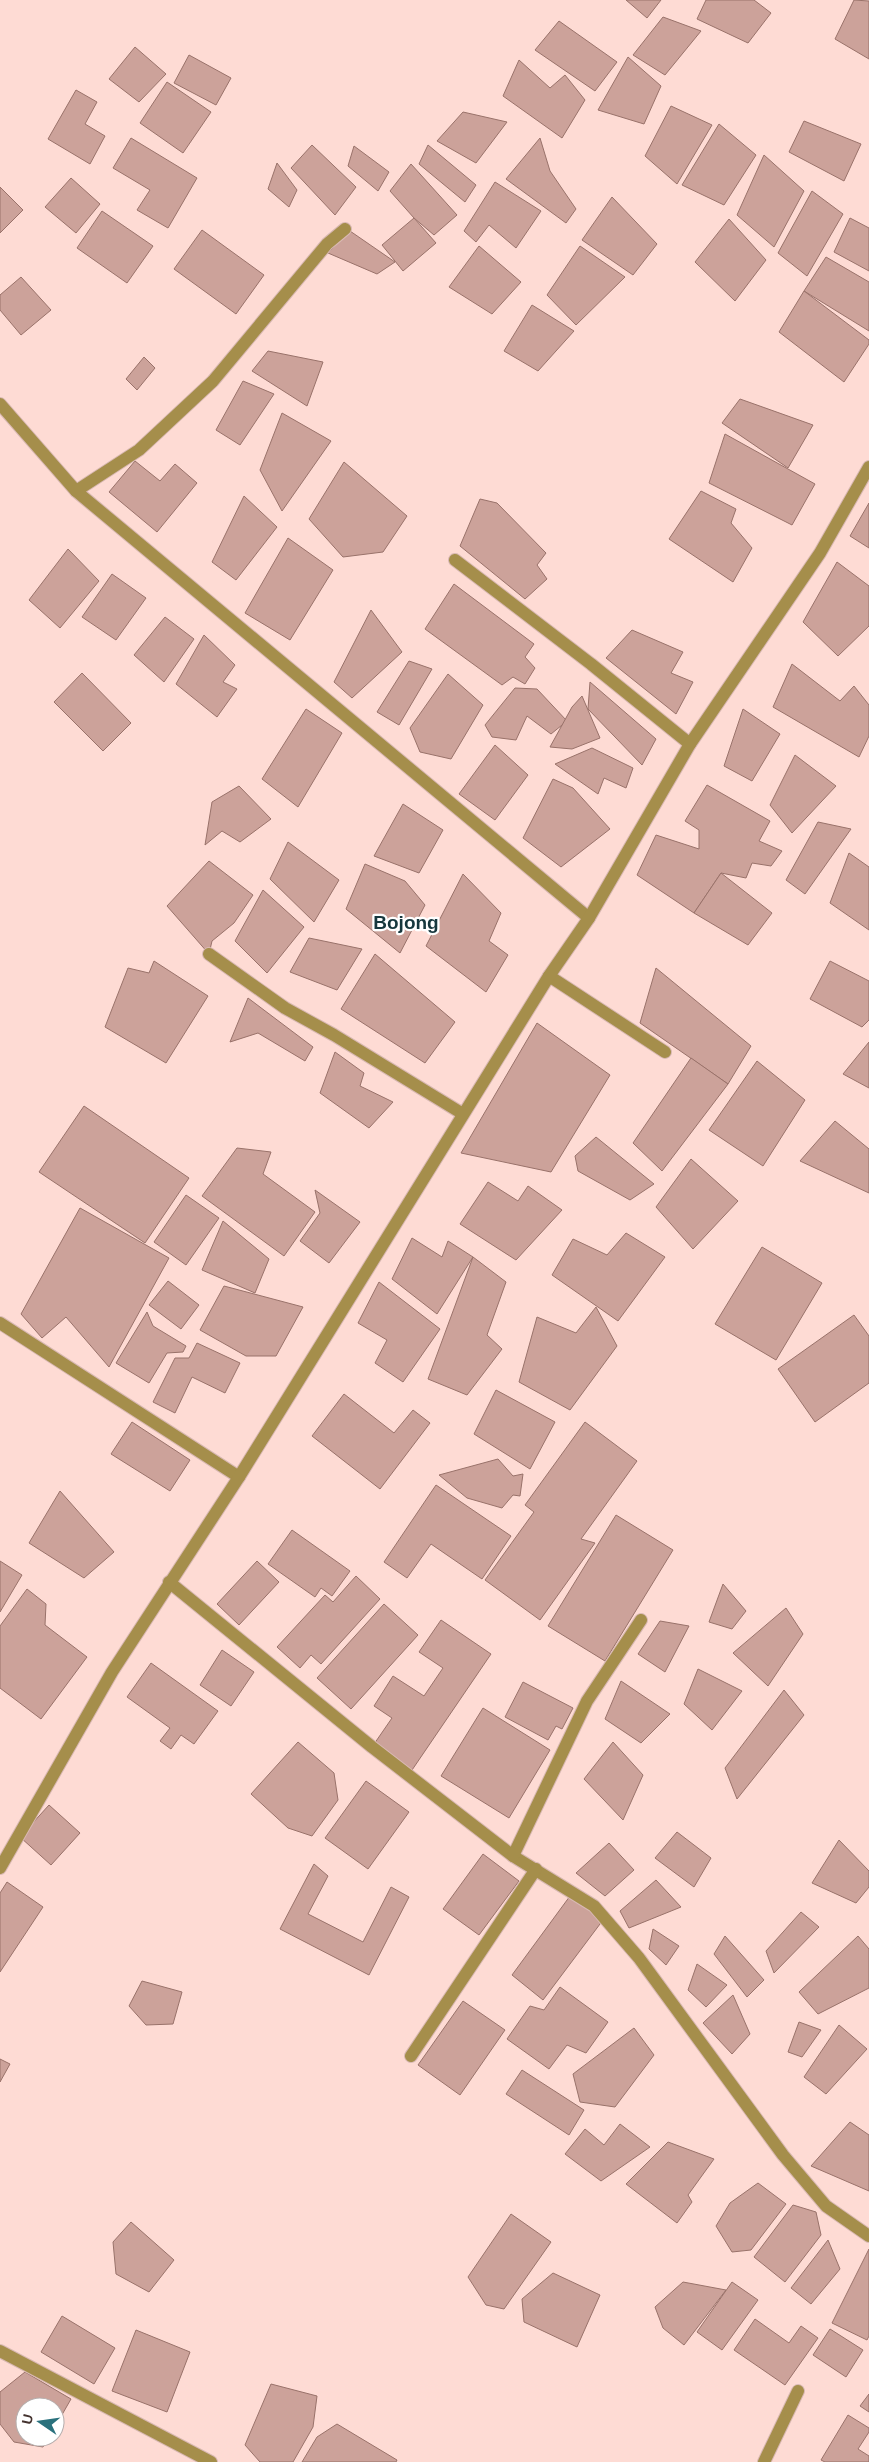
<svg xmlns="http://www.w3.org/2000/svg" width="869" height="2462" font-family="Arial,sans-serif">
  <rect width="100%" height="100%" fill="#fedbd4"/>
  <g fill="#cca29a" stroke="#99726a">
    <polygon points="626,0 661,0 647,18"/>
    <polygon points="706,0 754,0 771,13 748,43 697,19"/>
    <polygon points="854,0 869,1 869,59 835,39"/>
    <polygon points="663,17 701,31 665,75 633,55"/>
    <polygon points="559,21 617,62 595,91 535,50"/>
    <polygon points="135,47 166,74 139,102 109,79"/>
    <polygon points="189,55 231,78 216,105 174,83"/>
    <polygon points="628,57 661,86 644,124 598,110"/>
    <polygon points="519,60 550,88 565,75 585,100 562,138 503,96"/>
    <polygon points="167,82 211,112 183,153 140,123"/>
    <polygon points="76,90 97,102 85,124 105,136 90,164 48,139"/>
    <polygon points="671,106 712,125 677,184 645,156"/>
    <polygon points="463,112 507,122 476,163 437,141"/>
    <polygon points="804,121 861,144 844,181 789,152"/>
    <polygon points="719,124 756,155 724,205 682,185"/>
    <polygon points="131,138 197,178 168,228 137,210 150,190 113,168"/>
    <polygon points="540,138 550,171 576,209 566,223 506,179"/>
    <polygon points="312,145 356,187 335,215 291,168"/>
    <polygon points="428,145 476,185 465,202 419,164"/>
    <polygon points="354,146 389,172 378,191 348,166"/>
    <polygon points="764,155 804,191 774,247 737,215"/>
    <polygon points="277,163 297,190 289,207 268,189"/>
    <polygon points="411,164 457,215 434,235 414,218 390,191"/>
    <polygon points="71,178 100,204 76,233 45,207"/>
    <polygon points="495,182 541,211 516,248 489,225 476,242 464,231"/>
    <polygon points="0,187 23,210 0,233"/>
    <polygon points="812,191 843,214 807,276 778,253"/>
    <polygon points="612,197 657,244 633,275 582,240"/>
    <polygon points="102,211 153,246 127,283 77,248"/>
    <polygon points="414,218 436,243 403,271 382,245"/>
    <polygon points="850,218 869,228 869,271 834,252"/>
    <polygon points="729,219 766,260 735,301 695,262"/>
    <polygon points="202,230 264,275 236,314 174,269"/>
    <polygon points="350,231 395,262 377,274 328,253"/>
    <polygon points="479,246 521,282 492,314 449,287"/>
    <polygon points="580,246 625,277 576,325 547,295"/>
    <polygon points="826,257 869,282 869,331 804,291"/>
    <polygon points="21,277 51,310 21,335 0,310 0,295"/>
    <polygon points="804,291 869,340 869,344 844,382 779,332"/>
    <polygon points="532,305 574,331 538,371 504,351"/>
    <polygon points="268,351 323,362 307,406 252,371"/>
    <polygon points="144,357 155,368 137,390 126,379"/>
    <polygon points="243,381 274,394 240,445 216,430"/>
    <polygon points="740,399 813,425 788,468 722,423"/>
    <polygon points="282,413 331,441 282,511 260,470"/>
    <polygon points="725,434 815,484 792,525 709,483"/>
    <polygon points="135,461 160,481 175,464 197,483 157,532 109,492"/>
    <polygon points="344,462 407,516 383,552 343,557 309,519"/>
    <polygon points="701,491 736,509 731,523 752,548 733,582 669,539"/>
    <polygon points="244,496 277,527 236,580 212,562"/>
    <polygon points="480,499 497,503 546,553 537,565 547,579 525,599 460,546"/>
    <polygon points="869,503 869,548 850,536"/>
    <polygon points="288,538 333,570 290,640 245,613"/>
    <polygon points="68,549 99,581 60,628 29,600"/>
    <polygon points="837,562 869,586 869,626 838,656 803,622"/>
    <polygon points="112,574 146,598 116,640 82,617"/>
    <polygon points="454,584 534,644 525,657 535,668 525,684 513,677 502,685 425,629"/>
    <polygon points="371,610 402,652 352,698 334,682"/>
    <polygon points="165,617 194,639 164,682 134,655"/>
    <polygon points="632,630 683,652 671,673 693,682 676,714 606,658"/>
    <polygon points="204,635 235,665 223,682 237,689 217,717 176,684"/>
    <polygon points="409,661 432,669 399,725 377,712"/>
    <polygon points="792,664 840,701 854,686 869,705 869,736 859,757 773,707"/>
    <polygon points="82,673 131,723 103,751 54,702"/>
    <polygon points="448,674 483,705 451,759 420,752 410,728"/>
    <polygon points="590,682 656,739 642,765 588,709"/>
    <polygon points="515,688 537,689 567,721 551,734 527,716 516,740 492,737 485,725"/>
    <polygon points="582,696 600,738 572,749 550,747 572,707"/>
    <polygon points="306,709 342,733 298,807 262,779"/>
    <polygon points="743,709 780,734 752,781 724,766"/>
    <polygon points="495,745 528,775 495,820 459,794"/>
    <polygon points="592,748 633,768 626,788 604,778 598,794 555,764"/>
    <polygon points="795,755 836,786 792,833 770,805"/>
    <polygon points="553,779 573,788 610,829 561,867 523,838"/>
    <polygon points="707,785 770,821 759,841 782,851 771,866 752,863 746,878 721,873 694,913 637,875 656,835 699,849 699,830 685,821"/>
    <polygon points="239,786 271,819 240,842 222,831 205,845 212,802"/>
    <polygon points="403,804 443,830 419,873 374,856"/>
    <polygon points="818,822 851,829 805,894 786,880"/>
    <polygon points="288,842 339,880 314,922 270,879"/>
    <polygon points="849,853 869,867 869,930 830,903"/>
    <polygon points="209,861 253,895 234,923 212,941 209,954 167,906"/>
    <polygon points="365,864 405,881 425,905 400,953 346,909"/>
    <polygon points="721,873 772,913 748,945 694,913"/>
    <polygon points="463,874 501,913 489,941 508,955 486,992 426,946"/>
    <polygon points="263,890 304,927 267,973 235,941"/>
    <polygon points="309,938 362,949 337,990 290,972"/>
    <polygon points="375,954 455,1022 425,1063 341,1009"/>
    <polygon points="154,961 208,996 166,1063 105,1027 128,968 149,973"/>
    <polygon points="830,961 869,981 869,1020 862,1027 810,999"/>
    <polygon points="656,968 751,1046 728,1084 640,1023"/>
    <polygon points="248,998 313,1047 305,1061 258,1033 230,1042"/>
    <polygon points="537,1023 610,1075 551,1172 461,1153"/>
    <polygon points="869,1042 869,1088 843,1074"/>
    <polygon points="335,1052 364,1073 360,1086 393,1102 369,1128 320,1093"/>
    <polygon points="691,1058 728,1084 662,1171 633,1143"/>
    <polygon points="757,1061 805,1100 763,1166 709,1130"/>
    <polygon points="84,1106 189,1178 145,1243 39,1172"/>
    <polygon points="835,1121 869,1149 869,1193 800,1161"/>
    <polygon points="596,1137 654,1184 630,1200 578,1171 575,1156"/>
    <polygon points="237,1148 271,1152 263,1174 315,1212 284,1256 202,1196"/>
    <polygon points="691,1159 738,1201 693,1249 656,1207"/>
    <polygon points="488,1182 518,1201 528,1186 562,1210 516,1260 460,1224"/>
    <polygon points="315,1190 360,1222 329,1263 300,1241 320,1213"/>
    <polygon points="186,1195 219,1218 186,1265 154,1242"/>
    <polygon points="80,1208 169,1258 109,1367 66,1317 42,1338 21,1314"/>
    <polygon points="223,1221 269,1259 255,1293 202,1270"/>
    <polygon points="626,1233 665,1257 618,1321 552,1275 573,1239 607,1255"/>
    <polygon points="412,1238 442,1257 448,1241 473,1257 437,1314 392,1279"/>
    <polygon points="762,1247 822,1283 776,1360 715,1324"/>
    <polygon points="473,1257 506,1282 487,1335 502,1349 467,1395 428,1379"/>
    <polygon points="168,1281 199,1305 181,1329 149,1305"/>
    <polygon points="379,1282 440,1329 403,1382 375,1363 387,1340 358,1323"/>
    <polygon points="224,1286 303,1307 276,1356 246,1356 200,1330"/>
    <polygon points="596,1307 617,1346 570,1410 519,1382 537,1317 576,1333"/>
    <polygon points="147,1312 153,1326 186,1346 183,1352 167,1353 149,1383 116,1363"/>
    <polygon points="854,1315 869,1336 869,1383 815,1422 778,1369"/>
    <polygon points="197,1343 240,1363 225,1393 192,1377 175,1413 153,1402 175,1358 189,1358"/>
    <polygon points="496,1390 555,1422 530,1469 474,1434"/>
    <polygon points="344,1394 394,1433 413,1410 430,1423 380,1489 312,1436"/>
    <polygon points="132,1422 190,1460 170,1491 111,1454"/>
    <polygon points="585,1422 637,1461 581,1539 595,1543 540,1620 485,1580 534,1512 525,1505"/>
    <polygon points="498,1459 513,1476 523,1474 520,1496 513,1495 502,1508 467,1498 439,1475"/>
    <polygon points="436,1485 511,1536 482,1579 431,1544 407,1578 384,1562"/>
    <polygon points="60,1491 114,1552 84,1578 29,1543"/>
    <polygon points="616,1515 673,1550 605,1661 548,1626"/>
    <polygon points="292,1530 350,1571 332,1596 321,1588 315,1597 268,1564"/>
    <polygon points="0,1561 22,1575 0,1612"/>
    <polygon points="257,1561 279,1582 239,1625 217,1604"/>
    <polygon points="356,1576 380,1599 321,1664 311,1655 300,1668 277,1647 325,1595 333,1602"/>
    <polygon points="723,1584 746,1611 732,1629 709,1622"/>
    <polygon points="27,1589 46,1604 45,1625 87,1657 41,1719 0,1688 0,1626"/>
    <polygon points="384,1604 418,1635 351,1709 317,1678"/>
    <polygon points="786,1608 803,1634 768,1686 733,1653"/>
    <polygon points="441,1620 491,1654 410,1773 372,1747 392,1718 374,1706 393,1676 424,1696 443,1668 419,1652"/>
    <polygon points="660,1621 689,1626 665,1672 638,1654"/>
    <polygon points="222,1650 254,1672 231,1706 200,1685"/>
    <polygon points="151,1663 218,1711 194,1744 181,1735 171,1749 160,1741 170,1728 127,1697"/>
    <polygon points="698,1669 742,1691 712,1730 684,1704"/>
    <polygon points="621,1681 670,1714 641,1743 605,1719"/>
    <polygon points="523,1682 573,1708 562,1729 556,1726 548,1740 505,1717"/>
    <polygon points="784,1690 804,1715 737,1799 725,1768"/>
    <polygon points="483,1708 550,1750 509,1818 441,1776"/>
    <polygon points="298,1742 334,1773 338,1800 312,1836 288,1828 251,1794"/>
    <polygon points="613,1742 643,1775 623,1820 584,1779"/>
    <polygon points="366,1781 409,1812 368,1869 325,1838"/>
    <polygon points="49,1805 80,1833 51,1865 20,1837"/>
    <polygon points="677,1832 711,1858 694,1887 655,1858"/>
    <polygon points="839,1840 869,1871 869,1887 856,1903 812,1883"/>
    <polygon points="609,1843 634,1870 605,1896 576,1873"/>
    <polygon points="483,1854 519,1881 479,1935 443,1909"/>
    <polygon points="314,1864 328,1876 308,1914 363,1942 391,1887 409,1897 369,1975 280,1929"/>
    <polygon points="656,1880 681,1907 629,1928 620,1911"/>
    <polygon points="7,1882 43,1907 0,1972 0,1893"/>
    <polygon points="570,1896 603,1920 543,2000 512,1975"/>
    <polygon points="801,1912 819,1927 774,1973 766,1951"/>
    <polygon points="653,1929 679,1946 666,1965 649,1949"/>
    <polygon points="725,1936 764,1980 747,1997 714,1954"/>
    <polygon points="858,1936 869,1949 869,1988 818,2014 799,1992"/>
    <polygon points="697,1964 727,1985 706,2007 688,1990"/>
    <polygon points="142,1981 182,1992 173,2024 146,2025 129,2006"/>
    <polygon points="560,1987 608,2022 586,2053 567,2045 549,2069 507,2039 530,2006 544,2010"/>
    <polygon points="733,1995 750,2034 732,2054 703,2023"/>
    <polygon points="463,2001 505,2030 460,2095 418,2065"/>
    <polygon points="799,2022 821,2030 802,2057 788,2052"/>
    <polygon points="839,2025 867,2049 826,2094 804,2077"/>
    <polygon points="634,2028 654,2055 615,2107 580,2102 573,2074"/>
    <polygon points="0,2059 10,2064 0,2082"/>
    <polygon points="522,2070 584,2110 569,2135 506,2094"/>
    <polygon points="850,2122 869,2135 869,2191 811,2166"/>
    <polygon points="620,2124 650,2147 601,2181 565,2154 585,2129 604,2145"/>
    <polygon points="668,2142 714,2159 688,2195 692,2202 677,2223 626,2184"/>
    <polygon points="758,2183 786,2204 751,2250 732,2252 716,2226 730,2203"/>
    <polygon points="793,2205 816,2212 821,2235 785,2282 754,2257"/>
    <polygon points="511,2214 551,2242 504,2309 486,2305 468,2277"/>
    <polygon points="131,2222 174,2260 149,2292 116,2274 113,2242"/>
    <polygon points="828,2240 840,2269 811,2304 791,2288"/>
    <polygon points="869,2249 869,2336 867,2340 832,2323"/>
    <polygon points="553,2273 600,2295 577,2347 524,2322 522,2299"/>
    <polygon points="683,2282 726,2290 684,2345 663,2328 655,2307"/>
    <polygon points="732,2282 758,2300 722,2350 697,2332"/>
    <polygon points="62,2316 115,2348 94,2384 41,2352"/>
    <polygon points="755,2319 789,2343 801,2326 818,2338 785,2385 734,2350"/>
    <polygon points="830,2329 863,2350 846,2377 813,2355"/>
    <polygon points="136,2330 190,2352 167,2412 112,2391"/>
    <polygon points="25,2372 71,2399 55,2427 55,2407 25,2407 25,2437 49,2437 43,2447 14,2442 0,2424 0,2392"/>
    <polygon points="271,2384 317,2396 313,2427 293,2462 260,2462 245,2445"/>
    <polygon points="869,2394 869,2412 860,2406"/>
    <polygon points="848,2415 869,2428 869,2432 858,2449 869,2456 869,2462 825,2462 821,2460"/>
    <polygon points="337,2424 397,2460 396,2462 302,2462 317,2437"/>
  </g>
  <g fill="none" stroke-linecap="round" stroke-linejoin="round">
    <g stroke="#d9b9b3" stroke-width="14">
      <g id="minor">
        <polyline points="0,404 76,491 589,918"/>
        <polyline points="76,491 139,450 213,381 327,244 345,229"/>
        <polyline points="455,560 591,664 690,744"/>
        <polyline points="209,954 285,1008 334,1035 463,1114"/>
        <polyline points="549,976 665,1052"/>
        <polyline points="0,1323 239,1477"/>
        <polyline points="169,1582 372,1747 513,1856 594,1906 639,1958 783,2155 826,2206 869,2236"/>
        <polyline points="513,1856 587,1701 641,1620"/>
        <polyline points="0,1868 112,1672 239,1477 549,976 589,918 690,744 820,553 869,467"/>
        <polyline points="411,2056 536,1869"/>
        <polyline points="0,2351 211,2462"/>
        <polyline points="764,2462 798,2391"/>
      </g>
    </g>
    <use href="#minor" stroke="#a58e4b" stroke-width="12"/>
  </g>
  <g text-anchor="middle" stroke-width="4.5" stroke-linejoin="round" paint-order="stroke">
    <g font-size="19" font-weight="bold" fill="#16373d" stroke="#fff">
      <text x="406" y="929">Bojong</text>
    </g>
  </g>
  <g transform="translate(40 2422) rotate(283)"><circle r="24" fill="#ffffff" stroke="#b4adac"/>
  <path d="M0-4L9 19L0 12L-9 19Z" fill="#2a717d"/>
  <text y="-8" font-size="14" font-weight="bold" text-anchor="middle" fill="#44332f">U</text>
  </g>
</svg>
